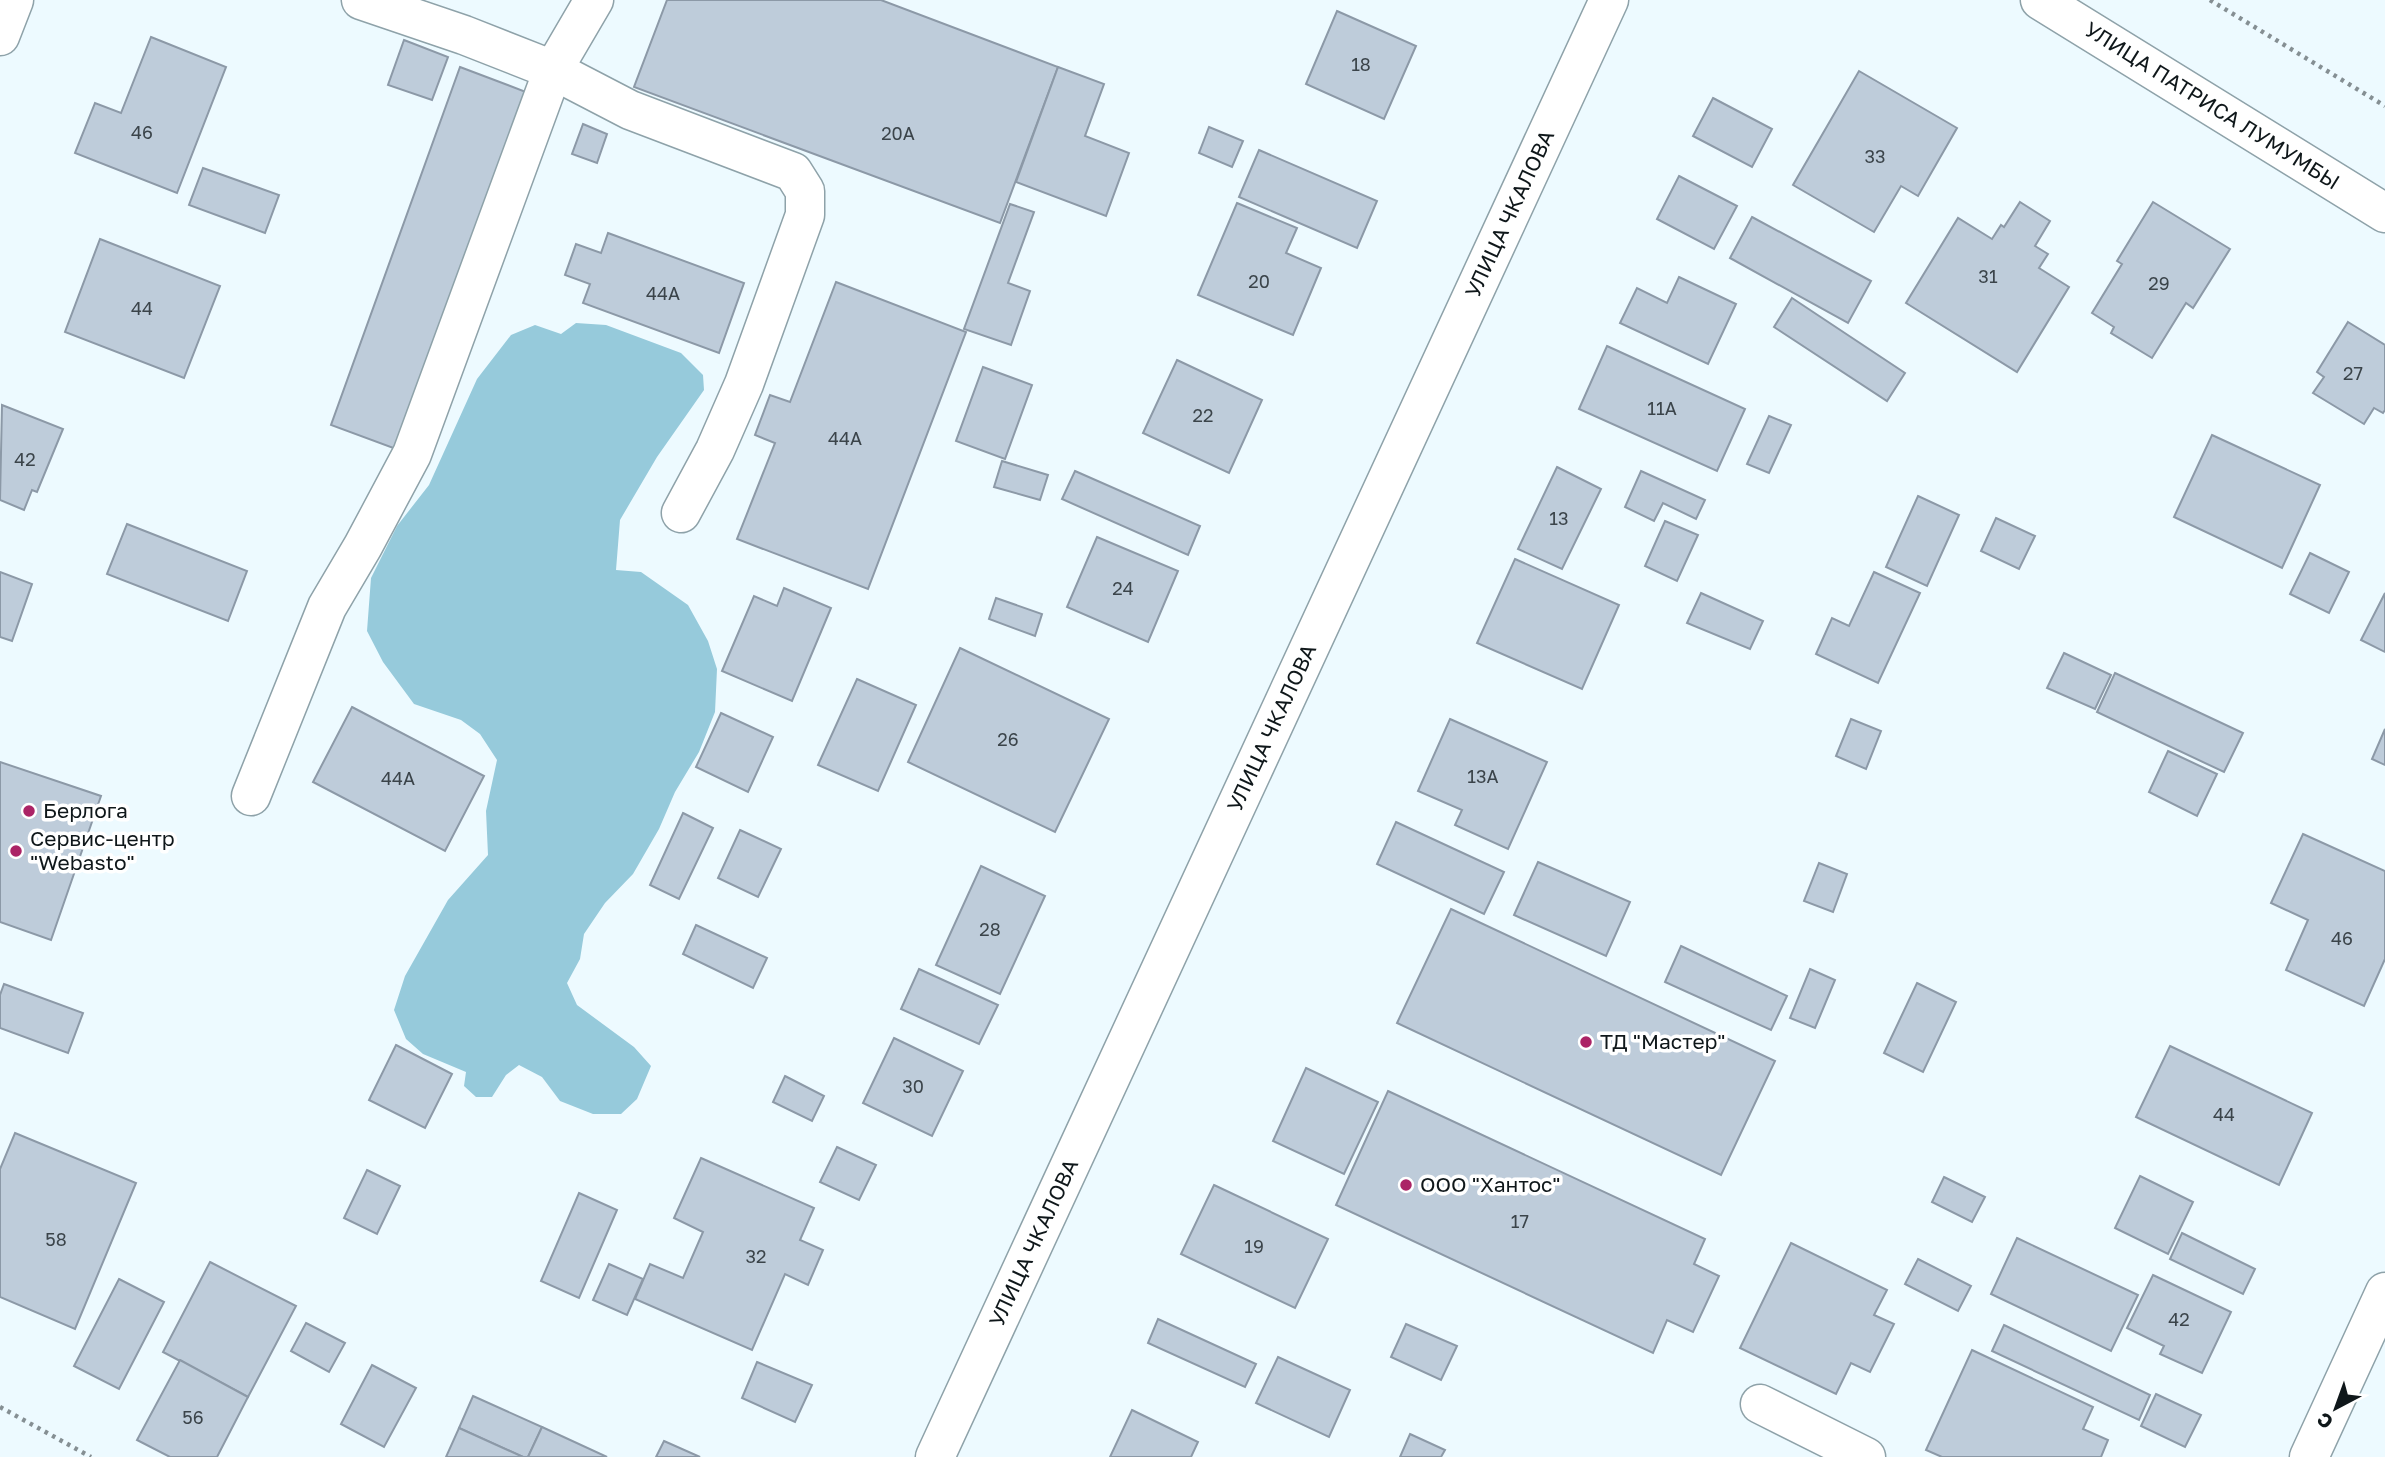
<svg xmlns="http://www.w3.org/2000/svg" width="2385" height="1457" font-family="'Golos Text',sans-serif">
  <rect width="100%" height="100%" fill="#edfaff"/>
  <polygon fill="#96cadb" points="576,323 606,325 681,353 703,375 704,390 657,457 620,520 616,570 641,572 688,605 708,641 717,669 715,712 699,752 675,792 659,829 633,874 605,903 584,934 580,959 567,983 577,1005 634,1047 651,1066 637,1099 621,1114 593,1114 560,1101 542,1077 519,1065 506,1075 492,1097 476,1097 464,1086 466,1072 423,1054 406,1039 394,1010 405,976 448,900 488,855 486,811 497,760 480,734 461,720 414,704 383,662 367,631 371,578 397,526 429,485 477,379 511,335 535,325 561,334"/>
  <g fill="#beccda" stroke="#8c99a7" stroke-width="2">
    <polygon points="667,0 881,0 1058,67 1000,223 634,87"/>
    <polygon points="1337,11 1416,46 1384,119 1306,84"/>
    <polygon points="151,37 226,67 177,193 75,153 95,103 121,113"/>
    <polygon points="404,40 448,57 432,100 388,85"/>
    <polygon points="460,67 526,92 396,449 331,425"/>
    <polygon points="1058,67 1104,84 1085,136 1129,153 1106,216 1016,182"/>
    <polygon points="1859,71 1957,128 1918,196 1901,186 1874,232 1793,185"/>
    <polygon points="1713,98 1772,129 1752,167 1693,136"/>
    <polygon points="583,124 607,134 597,163 572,154"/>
    <polygon points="1209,127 1243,141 1232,167 1199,153"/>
    <polygon points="1259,150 1377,201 1357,248 1239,197"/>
    <polygon points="203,168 279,195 265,233 189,205"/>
    <polygon points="1679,176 1737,206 1714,249 1657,219"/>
    <polygon points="2020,202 2050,221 2035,246 2048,254 2039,268 2069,287 2017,372 1906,303 1958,218 1992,239 2001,225 2004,227"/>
    <polygon points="2153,202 2230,249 2193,308 2186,303 2152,358 2111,333 2114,327 2092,313 2122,264 2117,261"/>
    <polygon points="1237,203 1297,228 1286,253 1321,268 1293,335 1198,295"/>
    <polygon points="1010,204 1034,212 1008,283 1030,291 1011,345 964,329"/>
    <polygon points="1752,217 1871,281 1848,323 1730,258"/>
    <polygon points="608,233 744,283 719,353 583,303 590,284 565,275 576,244 601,253"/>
    <polygon points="100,239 220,286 184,378 65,332"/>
    <polygon points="1679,277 1736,304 1708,364 1620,323 1637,288 1667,303"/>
    <polygon points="836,282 966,332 868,589 737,539 775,443 755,435 770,395 790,402"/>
    <polygon points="1792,298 1905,373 1887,401 1774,327"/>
    <polygon points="2348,322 2385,345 2385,410 2383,413 2374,408 2364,424 2313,393 2324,377 2317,372"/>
    <polygon points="1607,346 1745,409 1717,471 1579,409"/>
    <polygon points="1177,360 1262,400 1229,473 1143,433"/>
    <polygon points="983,367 1032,385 1005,459 956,441"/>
    <polygon points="2,405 63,429 37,492 32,490 24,510 0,500"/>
    <polygon points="1769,416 1791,425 1769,473 1747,464"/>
    <polygon points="2212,435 2320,485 2282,568 2174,517"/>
    <polygon points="1002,461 1048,475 1040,500 994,487"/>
    <polygon points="1557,467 1601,489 1562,569 1518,549"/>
    <polygon points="1075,471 1200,526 1188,555 1062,499"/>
    <polygon points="1641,471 1705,500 1696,519 1663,503 1654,521 1625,507"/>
    <polygon points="1918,496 1959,515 1927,586 1886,567"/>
    <polygon points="1996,518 2035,536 2019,569 1981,551"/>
    <polygon points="1665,521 1698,535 1677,581 1645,566"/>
    <polygon points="127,524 247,571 228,621 107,574"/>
    <polygon points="1097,537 1178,571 1148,642 1067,607"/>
    <polygon points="2310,553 2349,572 2329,613 2290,594"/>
    <polygon points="1515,559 1619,605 1582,689 1477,643"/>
    <polygon points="0,572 32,584 12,641 0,637"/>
    <polygon points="1874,572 1920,593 1878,683 1816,654 1832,618 1849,626"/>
    <polygon points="784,588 831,608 792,701 722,671 754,596 777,606"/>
    <polygon points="1701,593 1763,621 1750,649 1687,623"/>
    <polygon points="2385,593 2385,652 2361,640"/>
    <polygon points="996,598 1042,614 1035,636 989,619"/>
    <polygon points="960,648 1109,719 1055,832 908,762"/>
    <polygon points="2064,653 2111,675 2095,709 2047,688"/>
    <polygon points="2115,673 2243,733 2224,772 2097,712"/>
    <polygon points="857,679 916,705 878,791 818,765"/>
    <polygon points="352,707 484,776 445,851 313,782"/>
    <polygon points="721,713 773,737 748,792 696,767"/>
    <polygon points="1450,719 1547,762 1508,849 1455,825 1462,810 1418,791"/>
    <polygon points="1851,719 1881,731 1866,769 1836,756"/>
    <polygon points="2385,729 2385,765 2372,759"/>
    <polygon points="2168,751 2217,774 2197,816 2149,792"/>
    <polygon points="0,762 101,796 51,940 0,922"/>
    <polygon points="683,813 713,828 679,899 650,885"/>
    <polygon points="1396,822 1504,872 1484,914 1377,864"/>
    <polygon points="740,830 781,849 758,897 718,878"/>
    <polygon points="2303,834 2385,871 2385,959 2364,1006 2286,970 2308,920 2271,903"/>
    <polygon points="1538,862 1630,902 1606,956 1514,915"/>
    <polygon points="1819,863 1847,874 1833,912 1804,901"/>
    <polygon points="981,866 1045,896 1000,994 936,965"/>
    <polygon points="1451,909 1775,1061 1721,1175 1397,1023"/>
    <polygon points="696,925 767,958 753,988 683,954"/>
    <polygon points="1681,946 1787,996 1771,1030 1665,982"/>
    <polygon points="919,969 998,1005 979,1044 901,1009"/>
    <polygon points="1810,969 1835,980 1815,1028 1790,1018"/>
    <polygon points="1917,983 1956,1002 1923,1072 1884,1053"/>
    <polygon points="4,984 83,1013 68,1053 0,1028 0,995"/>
    <polygon points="894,1038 963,1071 932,1136 863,1103"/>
    <polygon points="396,1045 452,1074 425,1128 369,1100"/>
    <polygon points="2170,1046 2312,1113 2279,1185 2136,1117"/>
    <polygon points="1306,1068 1378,1102 1344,1174 1273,1141"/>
    <polygon points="785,1076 824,1096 812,1121 773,1102"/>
    <polygon points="1388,1091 1705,1239 1694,1264 1719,1276 1693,1332 1667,1320 1653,1353 1336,1205"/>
    <polygon points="15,1133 136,1183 75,1329 0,1297 0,1169"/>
    <polygon points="837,1147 876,1165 859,1200 820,1182"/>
    <polygon points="701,1158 814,1208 800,1240 823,1250 808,1285 785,1274 752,1350 635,1299 650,1264 683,1278 703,1232 674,1218"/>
    <polygon points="367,1170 400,1186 377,1234 344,1218"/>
    <polygon points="2140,1176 2193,1202 2168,1254 2115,1228"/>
    <polygon points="1944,1177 1985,1197 1972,1222 1932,1202"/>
    <polygon points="1214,1185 1328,1239 1295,1308 1181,1254"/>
    <polygon points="579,1193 617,1210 579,1298 541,1281"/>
    <polygon points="2182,1233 2255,1269 2243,1294 2170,1259"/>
    <polygon points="2017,1238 2138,1295 2111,1351 1991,1294"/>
    <polygon points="1791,1243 1887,1290 1874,1315 1894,1324 1870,1372 1851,1363 1836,1394 1740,1348"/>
    <polygon points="1918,1259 1971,1286 1958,1311 1905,1284"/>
    <polygon points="210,1262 296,1306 248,1397 163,1352"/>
    <polygon points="609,1264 643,1279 627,1315 593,1300"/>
    <polygon points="2153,1275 2231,1312 2202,1373 2160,1354 2164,1346 2127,1328"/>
    <polygon points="119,1279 164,1302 119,1389 74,1366"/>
    <polygon points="1158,1319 1256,1364 1245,1387 1148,1343"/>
    <polygon points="306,1323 345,1343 329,1372 291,1351"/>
    <polygon points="1406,1324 1457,1346 1441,1380 1391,1357"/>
    <polygon points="2004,1325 2150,1395 2139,1420 1992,1351"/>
    <polygon points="1972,1350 2093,1407 2083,1429 2108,1440 2101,1457 1942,1457 1926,1450"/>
    <polygon points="1278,1357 1350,1390 1329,1437 1256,1403"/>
    <polygon points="180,1360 248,1397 217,1457 170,1457 137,1440"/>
    <polygon points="757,1362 812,1385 795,1422 742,1398"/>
    <polygon points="372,1365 416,1388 384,1447 341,1424"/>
    <polygon points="2156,1394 2201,1415 2185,1447 2141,1426"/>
    <polygon points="473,1396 542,1427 528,1457 523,1457 459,1428"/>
    <polygon points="1132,1410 1198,1442 1191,1457 1110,1457"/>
    <polygon points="542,1427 607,1457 528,1457"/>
    <polygon points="459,1428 523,1457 446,1457"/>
    <polygon points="1410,1434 1445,1450 1441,1457 1400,1457"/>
    <polygon points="664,1441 700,1457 656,1457"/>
  </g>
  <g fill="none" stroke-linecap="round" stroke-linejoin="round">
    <g stroke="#8ea2a9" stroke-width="41">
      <g id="minor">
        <polyline points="361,0 464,35 553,70 630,110 793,172 805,191 805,215 744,384 715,450 681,513"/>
        <polyline points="2040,0 2385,213"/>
        <polyline points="0,36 14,0"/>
        <polyline points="251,796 327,607 363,546 412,454 553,70 594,0"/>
        <polyline points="1760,1404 1866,1457"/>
        <polyline points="935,1457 1609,0"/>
        <polyline points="2309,1457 2385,1292"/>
      </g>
    </g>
    <g stroke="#858f93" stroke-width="4.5" stroke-dasharray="3.5 5" stroke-linecap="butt">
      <polyline points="2210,0 2385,106"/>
      <polyline points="0,1407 91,1457"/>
    </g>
    <use href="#minor" stroke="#fff" stroke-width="38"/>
  </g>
  <g fill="#ab2366" stroke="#fff" stroke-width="2.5">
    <circle cx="29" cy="811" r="7"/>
    <circle cx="16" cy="851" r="7"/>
    <circle cx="1586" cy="1042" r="7"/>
    <circle cx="1406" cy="1185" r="7"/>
  </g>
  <g text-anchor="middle" stroke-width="7" stroke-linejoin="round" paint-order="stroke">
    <g font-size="18" fill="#3b444a">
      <text x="1361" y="71">18</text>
      <text x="142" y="139">46</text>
      <text x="898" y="140">20А</text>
      <text x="1875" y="163">33</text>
      <text x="1988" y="283">31</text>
      <text x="1259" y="288">20</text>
      <text x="2159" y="290">29</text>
      <text x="663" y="300">44А</text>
      <text x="142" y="315">44</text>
      <text x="2353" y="380">27</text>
      <text x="1662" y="415">11А</text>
      <text x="1203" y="422">22</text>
      <text x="845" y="445">44А</text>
      <text x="25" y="466">42</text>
      <text x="1559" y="525">13</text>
      <text x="1123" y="595">24</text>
      <text x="1008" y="746">26</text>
      <text x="1483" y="783">13А</text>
      <text x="398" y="785">44А</text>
      <text x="990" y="936">28</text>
      <text x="2342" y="945">46</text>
      <text x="913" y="1093">30</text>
      <text x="2224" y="1121">44</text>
      <text x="1520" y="1228">17</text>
      <text x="56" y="1246">58</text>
      <text x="1254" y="1253">19</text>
      <text x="756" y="1263">32</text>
      <text x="2179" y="1326">42</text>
      <text x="193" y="1424">56</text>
    </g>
    <g font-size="21" fill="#0f171a" stroke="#fff">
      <text transform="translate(2212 106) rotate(32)" y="7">УЛИЦА ПАТРИСА ЛУМУМБЫ</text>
      <text transform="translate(1510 214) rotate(-65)" y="7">УЛИЦА ЧКАЛОВА</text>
      <text transform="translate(1272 728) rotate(-65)" y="7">УЛИЦА ЧКАЛОВА</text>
      <text transform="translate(1034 1243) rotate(-65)" y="7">УЛИЦА ЧКАЛОВА</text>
    </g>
    <g font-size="21" fill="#0f171a" stroke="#fff" text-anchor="start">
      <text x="43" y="818">Берлога</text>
      <text x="30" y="846">Сервис-центр<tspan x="30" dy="24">"Webasto"</tspan></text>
      <text x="1600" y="1049">ТД "Мастер"</text>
      <text x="1420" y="1192">ООО "Хантос"</text>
    </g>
  </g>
  <g transform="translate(2336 1408) rotate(221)" stroke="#ffffff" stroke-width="5" paint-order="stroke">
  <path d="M0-5L12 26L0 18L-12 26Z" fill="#0f171a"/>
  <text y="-10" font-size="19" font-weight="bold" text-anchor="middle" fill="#0f171a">С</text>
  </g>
</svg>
